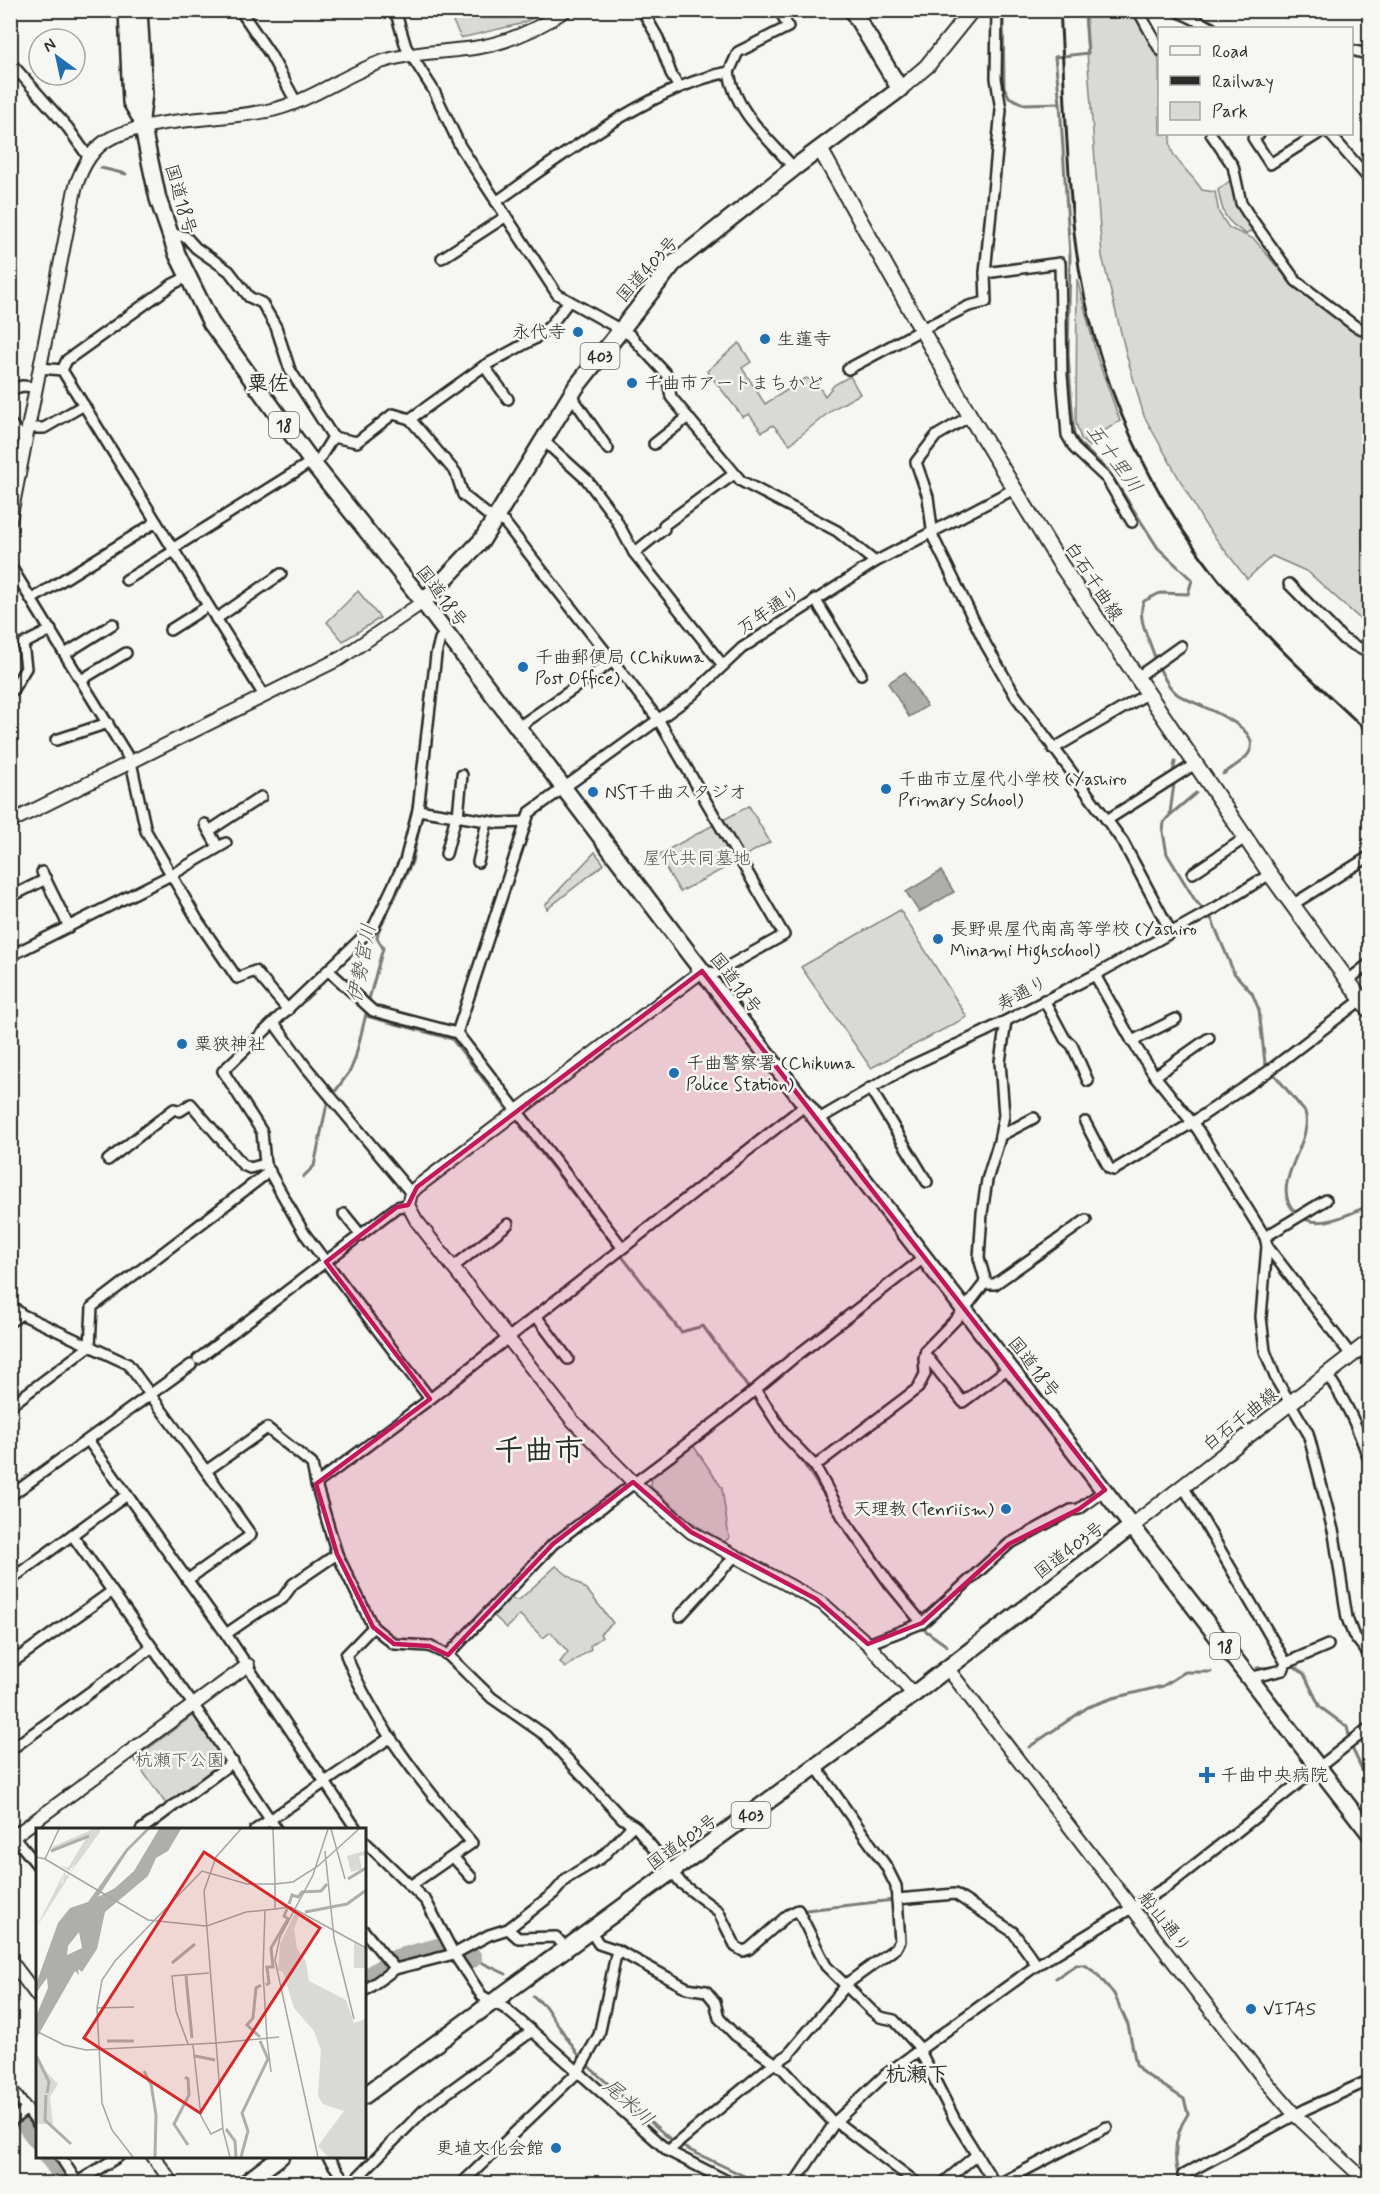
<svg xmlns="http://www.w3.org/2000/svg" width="1380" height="2194" font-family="Mynerve,'Klee One',sans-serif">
  <rect width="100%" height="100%" fill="#f6f6f2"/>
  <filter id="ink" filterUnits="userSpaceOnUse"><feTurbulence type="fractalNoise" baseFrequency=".0167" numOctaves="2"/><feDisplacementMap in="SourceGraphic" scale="12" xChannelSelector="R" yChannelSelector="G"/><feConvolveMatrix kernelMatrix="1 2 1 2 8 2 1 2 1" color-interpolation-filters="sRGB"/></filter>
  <g filter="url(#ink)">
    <g fill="#d9d9d5" stroke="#828280" stroke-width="1.5">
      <polygon points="448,11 547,11 520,24 461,38"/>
      <path d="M1084 11H1127L1134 14 1159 59 1160 134H1172C1163 155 1190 170 1202 190L1215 192 1219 213 1229 228 1254 239 1294 287 1356 333 1369 338V627L1308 572 1272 556 1247 579 1204 523 1144 416 1126 353 1102 256Z"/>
      <path d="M1232 179 1237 205 1253 229 1246 234C1224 220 1223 215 1218 190Z"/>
      <polygon points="1077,279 1097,357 1120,421 1093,438 1089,447 1081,439 1076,423"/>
      <polygon points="739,343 751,362 742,368 765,404 806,378 815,381 825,396 834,385 850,376 860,394 833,409 790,444 773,425 762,432 749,414 743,417 707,371"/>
      <polygon points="358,591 380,618 343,641 327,622"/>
      <polygon points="749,806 770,842 743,857 723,820"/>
      <polygon points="717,823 738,861 680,892 658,855"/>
      <polygon points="595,852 604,864 547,909 545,905"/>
      <polygon points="900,910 967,1017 871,1068 801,967"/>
      <polygon points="693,1445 722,1488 729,1538 724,1542 697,1526 651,1487 652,1476"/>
      <polygon points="556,1566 587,1590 613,1623 600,1634 602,1637 590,1646 591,1649 565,1668 560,1662 568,1652 551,1632 543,1638 520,1615 507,1628 491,1613 506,1598 519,1600"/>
      <polygon points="195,1714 227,1760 166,1804 134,1759"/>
    </g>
    <g fill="#aeaeab" stroke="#7a7a78" stroke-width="1.5">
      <polygon points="905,672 927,706 909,717 888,683"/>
      <polygon points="941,871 954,892 919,912 906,892"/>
    </g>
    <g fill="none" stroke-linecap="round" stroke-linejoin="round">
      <g stroke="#7a7a78" stroke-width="3">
        <path d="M1003 10 1004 87 1009 97 1023 104 1060 103 1070 255 1068 355 1074 435 1080 444 1108 470 1158 548 1192 580 1188 594 1160 593 1144 601C1138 613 1144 629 1149 641 1155 657 1163 683 1177 694 1190 704 1275 727 1245 758 1239 764 1230 769 1223 774"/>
        <polyline points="1060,103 1055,57 1088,53 1085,10"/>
        <polyline points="101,168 126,174"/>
        <polyline points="1173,773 1175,762"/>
        <path d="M1196 793 1170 815 1164 822 1163 832 1167 854 1195 900 1212 920 1234 973 1252 993 1259 1010 1265 1063 1305 1112C1315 1143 1266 1185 1296 1213 1316 1233 1348 1214 1370 1205"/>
        <polyline points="423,807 439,666"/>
        <polyline points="1170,813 1174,784"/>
        <polyline points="368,1003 383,948 377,938 378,932 412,862 422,815"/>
        <polyline points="366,1016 452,1039 507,1109"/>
        <polyline points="334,1093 350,1071 355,1059 367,1010"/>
        <polyline points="521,1127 681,1332 703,1326 760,1404"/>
        <polyline points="303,1177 314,1166 328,1099"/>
        <polyline points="788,1444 802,1461 878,1577 905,1609"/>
        <polyline points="922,1628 947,1646"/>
        <polyline points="1257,1668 1294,1666 1304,1674 1320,1707 1347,1727 1352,1748 1370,1786"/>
        <polyline points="1029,1747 1088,1707 1113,1698 1163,1686 1185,1672 1211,1672"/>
        <polyline points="806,1910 894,1900"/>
        <polyline points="472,1958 506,1974"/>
        <path d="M1056 1978 1076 1965H1085L1097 1974 1114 1994 1128 2025 1136 2064 1142 2072 1184 2099 1188 2114C1173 2135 1173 2159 1180 2184"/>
        <polyline points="533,1996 545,2006 582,2060"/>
        <polyline points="587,2065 670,2139"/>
        <polyline points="681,2146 761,2184"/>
      </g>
      <g stroke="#aeaeab" stroke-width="20">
        <polyline points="467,1956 472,1958"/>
        <polyline points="364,1980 397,1959 442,1947"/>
        <polyline points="10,2103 15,2109"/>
        <polyline points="25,2123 38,2140"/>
        <polyline points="49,2156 63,2176"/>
      </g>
      <g stroke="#2b2b2b" stroke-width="14">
        <g id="minor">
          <polyline points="240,10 270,54 296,102"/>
          <polyline points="395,10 406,47 434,91 460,146 557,294 630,335 667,375 671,397 741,481 837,531 875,562"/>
          <polyline points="642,10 658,38 672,76 679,87"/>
          <polyline points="1138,10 1160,50"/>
          <polyline points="1175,10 1212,28"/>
          <polyline points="1352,50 1370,55"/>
          <polyline points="10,62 68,128 89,158"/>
          <polyline points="729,72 738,52 788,27 780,10"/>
          <polyline points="1211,134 1233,166 1241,203 1248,214 1296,281 1355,326 1370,332"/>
          <polyline points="1259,134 1253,138 1270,164 1318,134"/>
          <polyline points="1330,134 1370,180"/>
          <path d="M496 202C560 157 652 86 729 72 735 112 769 139 794 168"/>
          <polyline points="169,233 186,237 196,248 229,271 249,297 262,303 276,327 290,370 333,437 357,442 393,414 410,419 456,473 463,495 488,515 505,523 658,719 784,935 716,973 702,971"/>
          <polyline points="442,258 505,217"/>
          <polyline points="985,273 1060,263 1062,375 1067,435 1075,449 1107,479 1132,522"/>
          <polyline points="484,366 508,399"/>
          <polyline points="40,368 62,370 263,694"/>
          <polyline points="848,369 930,325 969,306 986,302 985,273 1001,110 996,78 997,10"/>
          <polyline points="62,370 67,360 173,284 187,277"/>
          <polyline points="10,390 22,386 37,387"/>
          <polyline points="571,395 608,449"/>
          <polyline points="970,416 936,436 916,462 928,497 933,537 986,645 1015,695 1123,842 1171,932"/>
          <polyline points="410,419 484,366 534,339 550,326 569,301"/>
          <polyline points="10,423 26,442"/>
          <polyline points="28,428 44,428 84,405"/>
          <polyline points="543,440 587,480 614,516 634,553 722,664"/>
          <polyline points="654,444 688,417"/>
          <polyline points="315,466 333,437"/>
          <polyline points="172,549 311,462"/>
          <polyline points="634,553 664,529 664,525 734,474"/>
          <polyline points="10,565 131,762 146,831 198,921 237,978 255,971 288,1010"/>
          <polyline points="126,580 174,551"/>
          <polyline points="1289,584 1343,639 1370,654"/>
          <polyline points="32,599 156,522"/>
          <polyline points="815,599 861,674"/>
          <polyline points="216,619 281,574"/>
          <polyline points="170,630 208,606"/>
          <polyline points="65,654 113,624"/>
          <polyline points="1136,678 1181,646"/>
          <polyline points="81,680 126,653"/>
          <polyline points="10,694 26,668 23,644 51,630"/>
          <polyline points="517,728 613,661"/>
          <polyline points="56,740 108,723"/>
          <polyline points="1053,749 1147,694"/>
          <polyline points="418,810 499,823 525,822"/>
          <polyline points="458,816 462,775"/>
          <polyline points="1107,820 1195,764"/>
          <polyline points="205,824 218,847"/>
          <polyline points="209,831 261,797"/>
          <polyline points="446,854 456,816"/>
          <polyline points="478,862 487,822"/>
          <polyline points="42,872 69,927"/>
          <polyline points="1193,873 1245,838"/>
          <polyline points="16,894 46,879"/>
          <polyline points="1292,905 1370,856"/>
          <polyline points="10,956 173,874 226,843"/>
          <polyline points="329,971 373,1011 457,1033 622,1247"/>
          <polyline points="1095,975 1132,1041 1155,1076 1198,1130 1265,1237 1267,1246 1261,1317 1265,1351 1276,1379 1308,1433 1334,1534 1347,1618 1353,1634 1370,1656"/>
          <polyline points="1347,981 1370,963"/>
          <polyline points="1044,1000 1065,1039 1072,1045 1088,1081"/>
          <polyline points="274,1023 306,1067 411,1193"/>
          <polyline points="457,1033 529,813 691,696 742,648 875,562 1014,489"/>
          <polyline points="1132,1041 1176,1019"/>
          <polyline points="1155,1076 1209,1038"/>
          <polyline points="870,1088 927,1182"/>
          <polyline points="807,1104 430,1399 316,1484 337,1554 373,1627 394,1644 429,1646 448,1655 492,1698 545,1735 622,1818 636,1827 682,1884 718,1911 736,1947 743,1951 749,1949 788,1915 798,1910 826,1966 872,2011 880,2017 894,2020 917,2045 955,2120 995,2184"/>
          <polyline points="819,1119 906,1068 984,1032 1095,975 1217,907 1270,874"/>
          <polyline points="1085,1122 1109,1168 1114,1170 1187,1126 1266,1073 1361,1000"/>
          <polyline points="1000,1136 1034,1118"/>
          <polyline points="108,1160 174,1109 180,1111 191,1104 243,1165 250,1168 265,1164"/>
          <polyline points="344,1214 361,1235"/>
          <polyline points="1265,1237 1326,1200"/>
          <polyline points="1267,1246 1351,1355"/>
          <polyline points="452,1268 508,1224"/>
          <polyline points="984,1284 995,1284 1086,1220"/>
          <polyline points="10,1304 21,1314 128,1364 206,1471"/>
          <polyline points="536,1316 568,1359"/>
          <polyline points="10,1322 21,1314"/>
          <polyline points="925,1354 963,1402 1010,1367"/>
          <polyline points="198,1359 397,1207 408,1205"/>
          <path d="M1327 1375C1346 1400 1360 1433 1370 1463"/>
          <polyline points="756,1390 786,1436 815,1466 845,1521 889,1583 922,1623"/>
          <polyline points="430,1399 304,1233 265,1164 262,1132 223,1071 374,926 405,861 418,810 436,655 440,639 446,634"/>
          <polyline points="10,1406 90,1346 92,1307 270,1171"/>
          <polyline points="88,1440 226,1634"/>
          <polyline points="815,1466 918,1388 925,1374 924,1358 926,1350 960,1315 984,1284 985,1279 979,1258 982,1213 987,1180 999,1141 1004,1115 1000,1062 1006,1021"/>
          <polyline points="1183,1486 1286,1663"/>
          <polyline points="10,1496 191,1365"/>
          <polyline points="72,1535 197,1710 277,1830"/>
          <polyline points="337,1554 293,1584 282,1599 261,1610 226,1634 357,1830"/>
          <polyline points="10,1580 127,1495"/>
          <polyline points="187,1580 251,1535 206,1471 267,1428 312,1464 316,1484"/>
          <polyline points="680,1616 735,1556"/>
          <path d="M373 1627 346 1655C374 1725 424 1786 472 1843L410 1886"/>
          <polyline points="868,1644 922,1623 1009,1544 1071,1510 1079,1509 1105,1490"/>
          <polyline points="448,1655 553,1544 721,1418 791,1360 925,1257"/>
          <polyline points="10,1664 111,1592"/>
          <polyline points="1249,1678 1283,1670 1286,1663 1328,1645"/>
          <polyline points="10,1750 151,1648"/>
          <polyline points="141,1830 233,1762"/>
          <polyline points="255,1830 391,1737"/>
          <polyline points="10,1832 38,1866"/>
          <polyline points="364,1841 426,1901 454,1954 482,1996 506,2009 532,2031 668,2151 733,2184"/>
          <polyline points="453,1857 471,1877"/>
          <polyline points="897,1899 955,1894 1013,1932 1037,1965"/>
          <polyline points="508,1929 518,1938 556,1937 567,1949"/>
          <polyline points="364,1931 395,1969"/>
          <polyline points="591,1932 599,1944 617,1950 687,1988 706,1991 715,2002 719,2018 735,2035 782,2068 832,2121 839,2124 918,2184"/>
          <polyline points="364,1991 395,1969 454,1954 489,1935 508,1929 554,1893 567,1878 601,1858 633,1825"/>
          <polyline points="10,2087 38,2124"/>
          <polyline points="10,2122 27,2109"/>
          <polyline points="668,2151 768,2068 788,2055 849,1982 896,1948 900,1941 896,1886 886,1866 816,1767"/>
          <polyline points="60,2156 78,2184"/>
          <polyline points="327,2156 347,2184"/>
          <polyline points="1183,2175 1306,2109 1370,2080"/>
          <polyline points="78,2182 119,2156"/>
          <polyline points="351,2184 425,2109 532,2031"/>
          <polyline points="461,2184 578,2072 599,2035 617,1950"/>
          <polyline points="794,2184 835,2122 885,2075 1037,1965 1168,1886 1370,1727"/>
          <polyline points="942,2184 975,2156"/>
          <polyline points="999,2184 1107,2127"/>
        </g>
      </g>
      <g stroke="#2b2b2b" stroke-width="16">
        <g id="tertiary">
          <path d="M10 520 75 189C81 169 91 148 111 138 159 116 216 121 267 111 309 103 344 74 384 61 414 52 444 52 474 48 508 43 538 29 566 10"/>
          <polyline points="10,822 341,658 423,602"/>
          <polyline points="702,971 417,1187 411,1193 408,1205 416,1220 572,1420 634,1483 691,1532 823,1604 868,1644 914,1695"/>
          <polyline points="948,1669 1263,2078 1295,2115 1369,2184"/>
          <polyline points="10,1839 248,1665"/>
          <polyline points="10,1960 38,1997"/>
          <polyline points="153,2156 173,2184"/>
        </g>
      </g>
      <g stroke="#2b2b2b" stroke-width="18">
        <g id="secondary">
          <polyline points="900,89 927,66 972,10"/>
          <polyline points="820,149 970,416 1061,565 1270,874 1370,1011"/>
          <polyline points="1132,1526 1370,1341"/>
        </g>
      </g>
      <g stroke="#2b2b2b" stroke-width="20">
        <g id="trunk">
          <polyline points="127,10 131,102 141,119"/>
          <polyline points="139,10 144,93 141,119 158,199 177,254 211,323 315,466 414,590 690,955 1370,1834"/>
          <polyline points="423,602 482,540 576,387 673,264 794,168 900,89 852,10"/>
          <polyline points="364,2096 905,1701 1132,1526"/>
          <polyline points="244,2184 281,2156"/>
        </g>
      </g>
      <use href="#minor" stroke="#f6f6f2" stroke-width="9"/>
      <use href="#tertiary" stroke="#f6f6f2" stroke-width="12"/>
      <use href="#secondary" stroke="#f6f6f2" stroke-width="14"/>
      <use href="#trunk" stroke="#f6f6f2" stroke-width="15"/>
      <path stroke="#2b2b2b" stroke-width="3" d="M1060 10C1065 87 1066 165 1075 241 1092 374 1150 502 1238 603 1278 650 1325 691 1370 734"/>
    </g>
  </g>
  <path fill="#c2185b" fill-opacity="0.2" stroke="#c2185b" stroke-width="4.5" stroke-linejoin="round" d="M702 971 1105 1490 1079 1509 1009 1544 922 1623 868 1644 816 1599 691 1532 633 1482 553 1544 448 1655 429 1646 394 1644 373 1627 337 1554 316 1484 430 1399 326 1262 397 1207 408 1205 417 1187Z"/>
  <g fill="#1f6fb2" stroke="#f6f6f2" stroke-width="2">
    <circle cx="578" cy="332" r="6"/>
    <circle cx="765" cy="339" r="6"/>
    <circle cx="632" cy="383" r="6"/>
    <circle cx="523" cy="667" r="6"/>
    <circle cx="886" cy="789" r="6"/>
    <circle cx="593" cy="792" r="6"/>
    <circle cx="938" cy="939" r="6"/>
    <circle cx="182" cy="1044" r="6"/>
    <circle cx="674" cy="1073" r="6"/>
    <circle cx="1006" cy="1509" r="6"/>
    <path d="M1204 1766h6v6h6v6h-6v6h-6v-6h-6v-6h6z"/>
    <circle cx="1251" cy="2009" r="6"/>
    <circle cx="556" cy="2148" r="6"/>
  </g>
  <g text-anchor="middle" stroke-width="5" stroke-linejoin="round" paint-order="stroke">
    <g fill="#f6f6f2" stroke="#686867" stroke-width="1.5">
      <rect x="580.5" y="343" width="39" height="26" rx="4.5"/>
      <rect x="269" y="412" width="30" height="26" rx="4.5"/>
      <rect x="1210" y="1633" width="30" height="26" rx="4.5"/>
      <rect x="731.5" y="1802" width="39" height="26" rx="4.5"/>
    </g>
    <g font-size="16" font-weight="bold" fill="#2b2b2b">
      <text x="600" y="362">403</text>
      <text x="284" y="431">18</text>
      <text x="1225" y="1652">18</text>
      <text x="751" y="1821">403</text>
    </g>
    <g font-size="18" fill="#2b2b2b" stroke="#f6f6f2">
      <text transform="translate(181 199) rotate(74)" y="6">国道18号</text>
      <text transform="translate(647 269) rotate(-48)" y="6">国道403号</text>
      <text transform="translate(1094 581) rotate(57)" y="6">白石千曲線</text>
      <text transform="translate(442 596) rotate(53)" y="6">国道18号</text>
      <text transform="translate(769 610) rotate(-34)" y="6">万年通り</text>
      <text transform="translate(736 983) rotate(52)" y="6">国道18号</text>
      <text transform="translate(1022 993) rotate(-28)" y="6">寿通り</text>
      <text transform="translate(1034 1367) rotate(52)" y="6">国道18号</text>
      <text transform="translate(1240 1419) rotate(-38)" y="6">白石千曲線</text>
      <text transform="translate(1069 1550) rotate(-37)" y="6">国道403号</text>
      <text transform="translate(682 1842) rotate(-36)" y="6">国道403号</text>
      <text transform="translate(1165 1922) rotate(52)" y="6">船山通り</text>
    </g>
    <g font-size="18" fill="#2b2b2b" stroke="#f6f6f2" text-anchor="start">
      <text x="566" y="338" text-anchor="end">永代寺</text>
      <text x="777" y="345">生蓮寺</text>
      <text x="644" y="389">千曲市アートまちかど</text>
      <text x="535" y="663">千曲郵便局 (Chikuma<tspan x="535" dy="21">Post Office)</tspan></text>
      <text x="898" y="785">千曲市立屋代小学校 (Yashiro<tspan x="898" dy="21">Primary School)</tspan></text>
      <text x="605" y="798">NST千曲スタジオ</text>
      <text x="950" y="935">長野県屋代南高等学校 (Yashiro<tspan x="950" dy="21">Minami Highschool)</tspan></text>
      <text x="194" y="1050">粟狹神社</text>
      <text x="686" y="1069">千曲警察署 (Chikuma<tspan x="686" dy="21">Police Station)</tspan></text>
      <text x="994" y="1515" text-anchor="end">天理教 (Tenriism)</text>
      <text x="1220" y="1781">千曲中央病院</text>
      <text x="1263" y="2015">VITAS</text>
      <text x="544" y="2154" text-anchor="end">更埴文化会館</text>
    </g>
    <g font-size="18" fill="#565656" stroke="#f6f6f2">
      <text x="697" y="864">屋代共同墓地</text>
      <text x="180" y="1766">杭瀬下公園</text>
    </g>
    <g font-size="20" font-style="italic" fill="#525251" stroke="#f6f6f2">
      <text transform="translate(1115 458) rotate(54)" y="7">五十里川</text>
      <text transform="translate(361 963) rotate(-79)" y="7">伊勢宮川</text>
      <text transform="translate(629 2102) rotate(42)" y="7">尾米川</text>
    </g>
    <g font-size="21" font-weight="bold" fill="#2b2b2b" stroke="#f6f6f2">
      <text x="268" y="390">粟佐</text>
      <text x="917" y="2081">杭瀬下</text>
    </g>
    <g font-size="30" font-weight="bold" fill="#2b2b2b" stroke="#f6f6f2">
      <text x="539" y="1460">千曲市</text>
    </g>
  </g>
  <g transform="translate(36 1828)">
    <rect width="330" height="330" fill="#f6f6f2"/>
    <path d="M57 1H64V4L35 44 39 35 33 43 24 37 32 40 52 7 16 22V19ZM329 23 330 27 323 28 326 41 315 44 311 28ZM28 43 30 48 34 46 32 50 0 100 28 45 25 56 27 55ZM260 83 263 88 258 101 261 120 270 134 273 153 310 172 318 195 330 191V329H292L282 318 308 283 287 276 282 268 285 222 278 203 258 180 247 144 242 142 244 116ZM318 115 330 121V140H318ZM2 229V235L22 256 14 269 17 296H0V231Z" fill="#d9d9d5"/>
    <path d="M110 1H114L92 23 62 69 79 60 98 43 123 1H145L132 23 120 30 112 48 69 84 61 121 46 144 42 141 43 147 39 143 0 211V188L12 160 11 150 0 165V156L22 95 34 80 52 74 90 21ZM43 104 46 120 31 127 32 118Z" fill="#aeaeab" fill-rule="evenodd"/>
    <path fill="none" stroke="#aeaeab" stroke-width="3" d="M15 23 53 8M312 51 330 40M253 76 256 67 262 69 266 64 285 63 291 56M269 84 311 76 329 63M136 135 159 116M150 148 156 210M230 157 233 155 231 139H237L235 120 252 91 248 88 251 81M224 209 211 197 217 190 220 160 225 157M71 213H98M159 228 179 232M1 229 13 254 11 265M108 243 115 256 120 287 119 329M149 249 152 251 153 267 138 296 152 317M10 267 9 292 35 316M190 301 199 313 200 329M205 329 212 303 206 285 232 231 224 213"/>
    <path fill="none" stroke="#a5a5a2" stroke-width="1.5" d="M295 1 309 51M289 23 298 110 318 191M0 29 9 31 23 1M9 31 112 92 170 98M239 81 255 79 330 120M229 82 227 144 231 211M171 98 210 84 239 81V56L257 54 282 38 323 1M61 180 98 179M0 203 28 217 50 222 180 215M231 211 235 244M180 215 243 209M152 216 140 183 136 148 173 145M157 217 165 288 175 306 187 300M97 329 76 302 66 275 61 180 66 152 79 133 166 43 211 56H239L237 1M194 329 187 302 168 63 180 29 205 1M282 329 239 132 244 109 277 47 292 1"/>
    <path fill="#d62828" fill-opacity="0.15" stroke="#d62828" stroke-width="3" d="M168 24 284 100 164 285 48 210Z"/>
    <rect width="330" height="330" fill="none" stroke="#2b2b2b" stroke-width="3"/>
  </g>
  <rect width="1380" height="2194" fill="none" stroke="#f6f6f2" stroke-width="36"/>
  <rect x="18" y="18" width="1344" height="2158" fill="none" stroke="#2b2b2b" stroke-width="2" filter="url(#ink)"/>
  <rect x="1158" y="27" width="195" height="108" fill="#f6f6f2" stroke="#a5a5a2" stroke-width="1.5"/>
  <rect x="1170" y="46" width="30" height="9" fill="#f6f6f2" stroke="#a5a5a2" stroke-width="1.5"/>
  <text x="1212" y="57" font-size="18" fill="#2b2b2b">Road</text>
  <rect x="1170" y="76" width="30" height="9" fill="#2b2b2b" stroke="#a5a5a2" stroke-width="1.5"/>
  <text x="1212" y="87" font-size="18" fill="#2b2b2b">Railway</text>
  <rect x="1170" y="102" width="30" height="18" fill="#d9d9d5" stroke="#a5a5a2" stroke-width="1.5"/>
  <text x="1212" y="117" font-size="18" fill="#2b2b2b">Park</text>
  <g transform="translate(57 57) rotate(327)"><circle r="28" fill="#f6f6f2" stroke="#a5a5a2" stroke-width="1.5"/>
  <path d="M0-4.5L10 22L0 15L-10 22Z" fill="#1f6fb2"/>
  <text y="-9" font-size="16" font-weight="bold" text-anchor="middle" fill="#2b2b2b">N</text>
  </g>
</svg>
